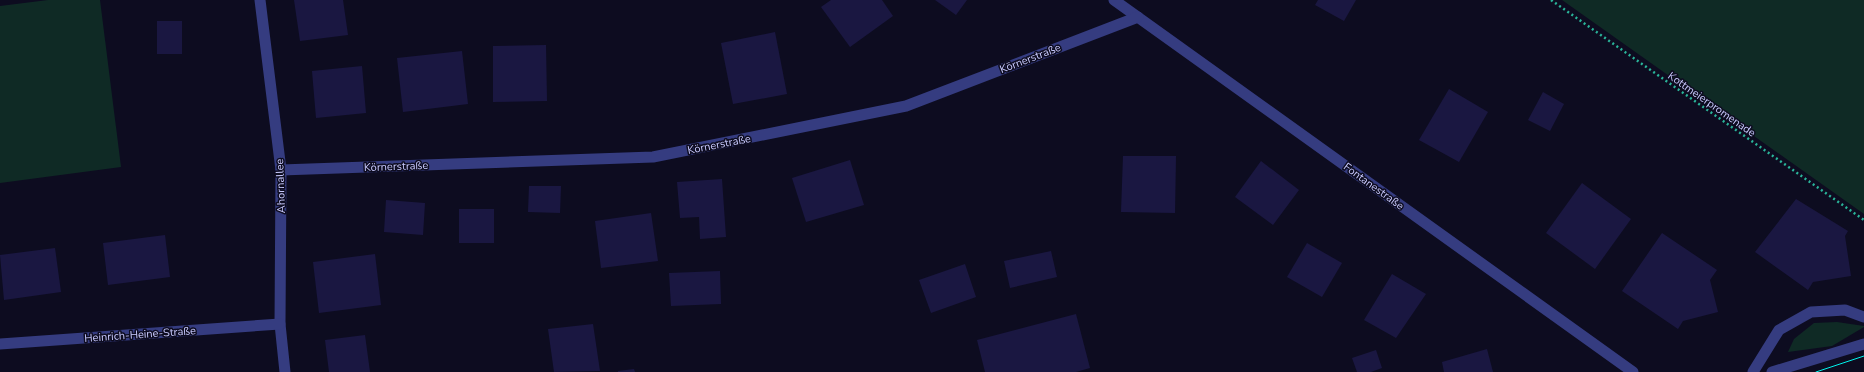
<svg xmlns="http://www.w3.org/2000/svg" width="1864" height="372" font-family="'Nunito Sans',sans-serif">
  <rect width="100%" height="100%" fill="#0d0c20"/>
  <g fill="#0f2a25">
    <polygon points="48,0 100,0 121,167 0,183 0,6"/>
    <polygon points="1562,0 1864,0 1864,214"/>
    <polygon points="1837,322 1864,326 1864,327 1832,346 1788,352 1794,339 1814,323"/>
  </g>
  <g fill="#1a1741">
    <polygon points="294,0 343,0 348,35 300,41"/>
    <polygon points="831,0 882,0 893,16 850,47 821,7"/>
    <polygon points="935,0 967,0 956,15"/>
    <polygon points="1318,0 1356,0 1344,21 1315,5"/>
    <rect x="157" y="21" width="25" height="33"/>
    <polygon points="775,32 787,94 733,104 721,43"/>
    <polygon points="546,45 547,101 493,102 493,46"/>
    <polygon points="462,51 468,104 403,112 397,58"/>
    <polygon points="362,66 366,113 316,118 312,71"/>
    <polygon points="1449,89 1488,112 1459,162 1419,140"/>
    <polygon points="1543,92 1564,104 1550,131 1528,120"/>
    <polygon points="1123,156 1176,156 1175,213 1121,212"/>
    <polygon points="850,160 864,205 806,222 792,178"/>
    <polygon points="1261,161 1299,190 1273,225 1235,197"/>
    <polygon points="722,179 726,237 700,239 699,217 680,218 677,182"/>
    <polygon points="1582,183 1631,219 1595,269 1546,233"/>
    <polygon points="529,186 561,186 560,213 528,212"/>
    <polygon points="1796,199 1848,231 1845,236 1851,276 1813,282 1808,290 1755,252"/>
    <polygon points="386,200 425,203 423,235 384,232"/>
    <rect x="459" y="209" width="35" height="34"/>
    <polygon points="651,213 658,261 601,268 595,221"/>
    <polygon points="1662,233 1717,270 1710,280 1718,312 1683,321 1678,329 1622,291"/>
    <polygon points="165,235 170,277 108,285 103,243"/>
    <polygon points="1307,243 1342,263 1322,297 1287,277"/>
    <polygon points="55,248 61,292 4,300 0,255"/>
    <polygon points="1051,251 1057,277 1010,288 1004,261"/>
    <polygon points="375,254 381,305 319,313 313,262"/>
    <polygon points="965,264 976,297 931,313 919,280"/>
    <polygon points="720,271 721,304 671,306 669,273"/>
    <polygon points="1392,274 1426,294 1396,338 1364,320"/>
    <polygon points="1076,314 1090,368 1076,372 985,372 977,340"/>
    <polygon points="593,324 600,371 554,372 548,329"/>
    <polygon points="365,335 370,372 329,372 325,340"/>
    <polygon points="1487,349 1493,372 1444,372 1442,362"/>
    <polygon points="1376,350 1382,368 1371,372 1357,372 1352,358"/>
    <polygon points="634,369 635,372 618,372 618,371"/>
  </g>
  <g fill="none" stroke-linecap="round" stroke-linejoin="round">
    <polyline stroke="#2ab499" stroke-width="2.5" stroke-dasharray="2 3" stroke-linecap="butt" points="1551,0 1864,220"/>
    <polyline stroke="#353c80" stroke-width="11" points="1753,372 1779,330 1811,312 1845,310 1864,317"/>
    <g stroke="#353c80" stroke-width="11">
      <polyline points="260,0 281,170 280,324 285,372"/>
      <polyline points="1114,0 1633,372"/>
      <polyline points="281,170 653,157 906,106 1138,17"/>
      <polyline points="0,344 280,324"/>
      <polyline points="1772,372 1864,344"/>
    </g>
    <polyline stroke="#00f5ed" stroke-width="1" points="1816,372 1864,356"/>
  </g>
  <g text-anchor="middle" stroke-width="3" stroke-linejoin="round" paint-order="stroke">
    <g font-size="11" fill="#cacbff" stroke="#0d0c20">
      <text transform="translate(1030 58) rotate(-21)" y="4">Körnerstraße</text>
      <text transform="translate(1712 104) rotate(35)" y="4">Kottmeierpromenade</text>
      <text transform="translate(719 144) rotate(-11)" y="4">Körnerstraße</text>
      <text transform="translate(396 166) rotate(-2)" y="4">Körnerstraße</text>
      <text transform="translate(280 186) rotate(-92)" y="4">Ahornallee</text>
      <text transform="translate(1374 186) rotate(36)" y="4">Fontanestraße</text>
      <text transform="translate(140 334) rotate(-4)" y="4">Heinrich-Heine-Straße</text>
    </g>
  </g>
</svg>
